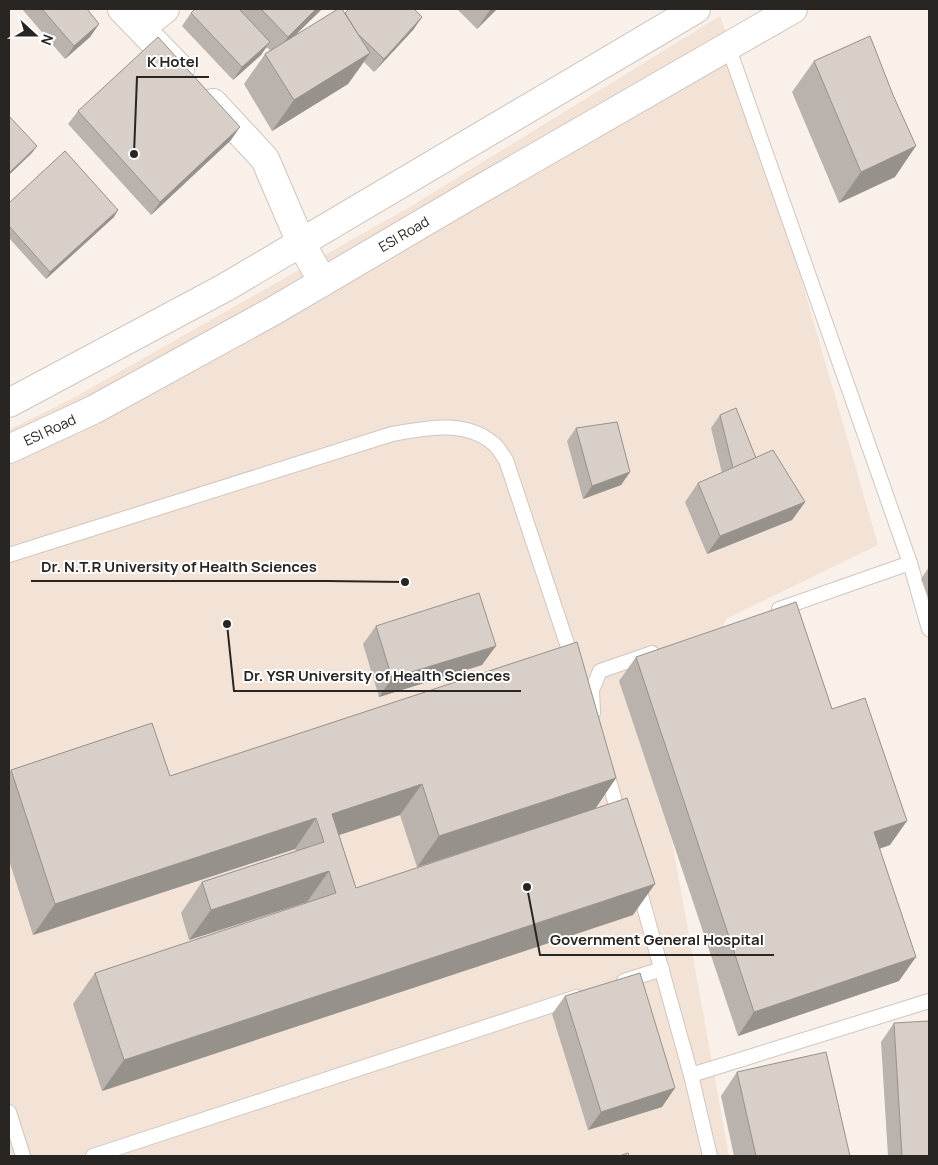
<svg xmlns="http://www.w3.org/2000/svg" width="938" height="1165" font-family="Manrope,sans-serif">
  <rect width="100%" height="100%" fill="#f9f0e9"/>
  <polygon fill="#f3e3d7" points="720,16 747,91 878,545 726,619 662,786 729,1156 9,1156 9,430 77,396 413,205"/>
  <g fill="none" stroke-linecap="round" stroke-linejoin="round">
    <g stroke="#cfc6c0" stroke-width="16">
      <g id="service">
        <polyline points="728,46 910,563 929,629"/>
        <path d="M9 555 392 434C426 428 465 419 494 444 499 448 502 455 506 460L571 656"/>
        <polyline points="779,609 910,563"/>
        <polyline points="593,713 592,690 600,671 652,653"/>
        <polyline points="606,770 620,819"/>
        <polyline points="638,885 691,1075 710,1156"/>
        <polyline points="624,981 662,969"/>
        <polyline points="691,1075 929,1001"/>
        <polyline points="9,1112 23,1156"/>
        <polyline points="93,1156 577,997"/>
      </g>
    </g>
    <g stroke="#cfc6c0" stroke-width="30">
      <g id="minor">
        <polyline points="122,9 180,69"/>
        <polyline points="141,28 165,9"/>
        <polyline points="213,103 265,159 301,243 323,282"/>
      </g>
    </g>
    <g stroke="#cfc6c0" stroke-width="30">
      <g id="tertiary">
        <polyline points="9,403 226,287 696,9"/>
        <path id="s1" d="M9 449 93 410 275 310 472 194 793 9"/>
      </g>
    </g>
    <use href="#service" stroke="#fff" stroke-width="14"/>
    <use href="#minor" stroke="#fff" stroke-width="28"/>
    <use href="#tertiary" stroke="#fff" stroke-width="28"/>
  </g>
  <g fill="#bab2ac">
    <polygon points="22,9 87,9 99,24 90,37 65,59"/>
    <polygon points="195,9 322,9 296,34 345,13 422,17 413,30 374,72 364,62 348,84 272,131 244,84 265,54 270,50 266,47 261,55 233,80 182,26 191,13"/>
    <polygon points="457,9 497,9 477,29"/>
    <polygon points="814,61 895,177 839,203 792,92"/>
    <polygon points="78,111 231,140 151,215 68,124"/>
    <polygon points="9,203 114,217 46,279 9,238"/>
    <polygon points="720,415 756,458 805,502 792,520 707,554 685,502 698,483 722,473 711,428"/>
    <polygon points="576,428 630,472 621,485 583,499 567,441"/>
    <polygon points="929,567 929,599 921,579"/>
    <polygon points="376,626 482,665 379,697 363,644"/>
    <polygon points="636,657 832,709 890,845 879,849 899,981 738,1036 619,681"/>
    <polygon points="11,770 170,776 616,778 595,809 417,867 400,815 339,835 356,888 633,915 102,1091 73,1004 95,973 308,903 307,902 189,940 181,913 202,882 296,851 295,849 33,935 9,860 9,774"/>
    <polygon points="565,996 662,1107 588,1130 552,1014"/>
    <polygon points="894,1023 929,1156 888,1156 881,1042"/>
    <polygon points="737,1072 850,1156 734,1156 721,1096"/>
  </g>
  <g fill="#97918c">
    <polygon points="316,9 322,9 275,55 288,37"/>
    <polygon points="491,9 497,9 477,29 490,10"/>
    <polygon points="422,17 413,30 374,72 384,59"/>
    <polygon points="99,24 90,37 65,59 74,46"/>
    <polygon points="270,42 261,55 233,80 242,67"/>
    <polygon points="370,53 348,84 272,131 294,100"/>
    <polygon points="240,127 231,140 151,215 160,202"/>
    <polygon points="37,146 32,153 9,175 9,173"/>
    <polygon points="916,146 895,177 839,203 861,172"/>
    <polygon points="118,210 114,217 46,279 50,272"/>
    <polygon points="630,472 621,485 583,499 592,486"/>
    <polygon points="805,502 792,520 707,554 720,536"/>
    <polygon points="496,646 482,665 379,697 392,678"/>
    <polygon points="616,778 595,809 417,867 439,836"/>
    <polygon points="422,784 400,815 324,840 332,814"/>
    <polygon points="316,818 295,849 33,935 55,904"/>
    <polygon points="907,821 890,845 858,856 874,832"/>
    <polygon points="329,871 307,902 189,940 211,910"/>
    <polygon points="655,884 633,915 102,1091 124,1060"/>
    <polygon points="916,957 899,981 738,1036 754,1012"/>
    <polygon points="675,1088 662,1107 588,1130 601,1112"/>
  </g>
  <g fill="#d8cfc8" stroke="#97918c">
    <polygon points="42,9 87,9 99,24 74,46"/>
    <polygon points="195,9 239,9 270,42 242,67 191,13"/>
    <polygon points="261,9 316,9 288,37"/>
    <polygon points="338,9 342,9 370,53 294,100 265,54"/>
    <polygon points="349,9 414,9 422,17 384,59 358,34 345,13"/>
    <polygon points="870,36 893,95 916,146 861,172 814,61"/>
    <polygon points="158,37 240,127 160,202 78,111"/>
    <polygon points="9,116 37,146 9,173"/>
    <polygon points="65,151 118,210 50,272 9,226 9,203"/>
    <polygon points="736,408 756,458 733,468 720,415"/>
    <polygon points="617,422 630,472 592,486 576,428"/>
    <polygon points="773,450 805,502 720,536 698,483"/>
    <polygon points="479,593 496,646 392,678 376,626"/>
    <polygon points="796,602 832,709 865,698 907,821 874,832 916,957 754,1012 636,657"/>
    <polygon points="577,642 616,778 439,836 422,784 332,814 356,888 627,798 655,884 124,1060 95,973 336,893 329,871 211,910 202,882 324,842 316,818 55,904 11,770 152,723 170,776"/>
    <polygon points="640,973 675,1088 601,1112 565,996"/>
    <polygon points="929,1021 929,1156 902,1156 894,1023"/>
    <polygon points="826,1052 850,1156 756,1156 737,1072"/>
    <polygon points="628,1153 629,1156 619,1156"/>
  </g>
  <g text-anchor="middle" stroke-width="4" stroke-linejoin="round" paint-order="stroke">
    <g font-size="14" fill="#282522" stroke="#fff">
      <text dy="5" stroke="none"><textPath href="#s1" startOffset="450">ESI Road</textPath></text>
      <text dy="5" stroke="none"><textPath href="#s1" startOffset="45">ESI Road</textPath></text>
    </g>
  </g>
  <path fill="none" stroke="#282522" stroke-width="2" d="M134 154L137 77H209M405 582L327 581H31M227 624L234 691H521M527 887L540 955H774"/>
  <g fill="#282522" stroke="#fff" stroke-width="2">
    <circle cx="134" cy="154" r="5"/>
    <circle cx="405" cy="582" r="5"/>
    <circle cx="227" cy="624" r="5"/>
    <circle cx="527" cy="887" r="5"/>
  </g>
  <g font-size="15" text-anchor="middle" font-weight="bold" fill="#282522" stroke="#fff" stroke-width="4" stroke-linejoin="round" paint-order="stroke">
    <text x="173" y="67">K Hotel</text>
    <text x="179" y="572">Dr. N.T.R University of Health Sciences</text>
    <text x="377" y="681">Dr. YSR University of Health Sciences</text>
    <text x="657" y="945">Government General Hospital</text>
  </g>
  <rect width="938" height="1165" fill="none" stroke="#282522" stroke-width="20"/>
  <g transform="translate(35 35) rotate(111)" stroke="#ffffff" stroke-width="4" paint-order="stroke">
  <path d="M0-4L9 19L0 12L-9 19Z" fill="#282522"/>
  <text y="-8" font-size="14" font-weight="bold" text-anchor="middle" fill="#282522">N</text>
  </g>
</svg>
